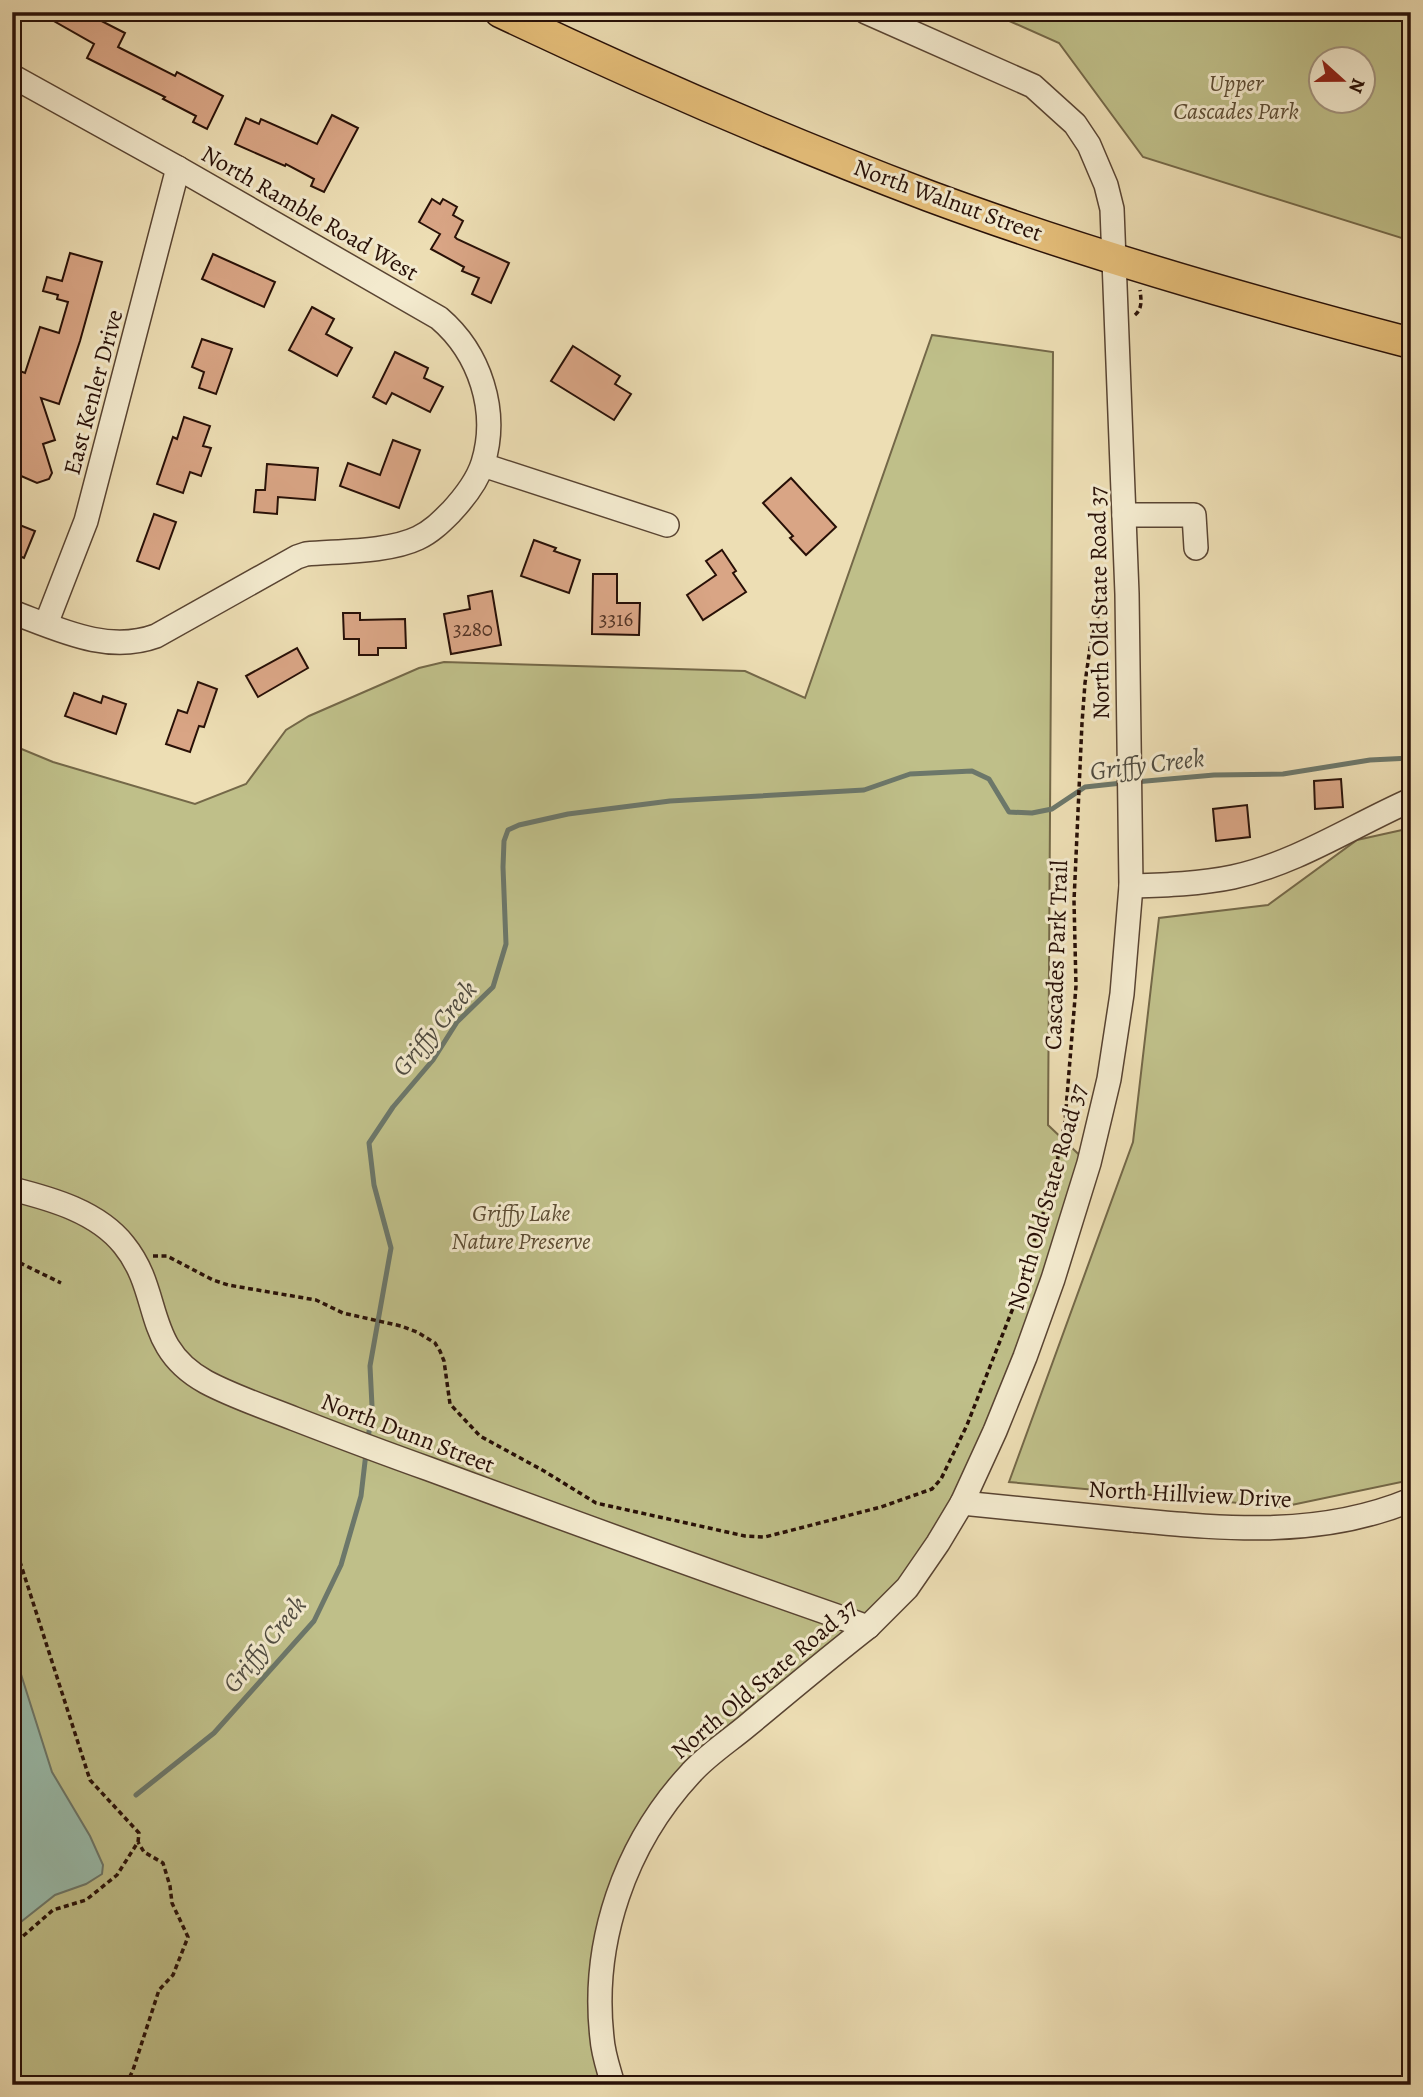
<svg xmlns="http://www.w3.org/2000/svg" width="1423" height="2097" font-family="Alegreya,serif">
  <rect width="100%" height="100%" fill="#eddeb4"/>
  <filter id="stains"><feTurbulence type="fractalNoise" baseFrequency=".00286" numOctaves="4"/><feColorMatrix values="0 0 0 0 .2 0 0 0 0 .09 0 0 0 0 .02 0 0 0 .5 -.17"/></filter>
  <radialGradient id="worn" r=".72"><stop offset=".6" stop-color="#630" stop-opacity="0"/><stop offset="1" stop-color="#630" stop-opacity=".3"/></radialGradient>
  <g fill="#bfbf89" stroke="#746848" stroke-width="2" fill-rule="evenodd">
    <path d="M989 12H1411V241L1143 157 1059 43ZM1322 60H1364V102H1322Z"/>
    <polygon points="932,335 1053,352 1048,1125 1091,1166 962,1503 907,1588 692,1772 608,1924 613,2085 12,2085 12,745 53,762 195,804 246,784 286,730 309,716 419,668 444,662 745,671 805,698"/>
    <polygon points="1411,828 1411,1480 1282,1507 1009,1482 1133,1142 1159,918 1268,905 1357,840"/>
  </g>
  <polygon fill="#99bcac" stroke="#6c776a" stroke-width="2" points="12,1646 52,1772 90,1836 103,1865 102,1874 86,1884 55,1895 12,1929"/>
  <g fill="none" stroke-linecap="round" stroke-linejoin="round">
    <g stroke="#6c776a" stroke-width="5">
      <polyline points="1135,782 1214,775 1283,774 1370,760 1411,758"/>
      <polyline points="368,1440 372,1406 370,1366 391,1248 374,1185 369,1143 393,1107 433,1060 457,1022 493,987 506,944 503,867 504,841 508,830 519,825 568,814 670,801 864,790 910,774 972,771 989,779 1009,812 1032,813 1052,809 1085,787 1122,783"/>
      <polyline points="136,1795 214,1733 314,1621 341,1565 361,1496 366,1453"/>
    </g>
  </g>
  <g fill="#d9a585" stroke="#281007" stroke-width="2">
    <polygon points="38,12 84,12 125,33 118,47 175,76 177,72 223,96 207,129 193,122 196,116 163,99 165,97 87,58 94,44"/>
    <polygon points="332,115 358,128 324,192 311,186 314,179 286,164 285,166 235,144 246,118 259,124 261,119 317,144"/>
    <polygon points="432,199 440,204 443,199 457,207 453,215 463,221 455,237 457,239 509,263 491,303 472,294 479,278 462,271 464,267 431,249 440,234 419,222"/>
    <polygon points="70,253 102,262 80,341 59,404 41,398 55,440 43,444 52,473 49,479 37,483 12,472 12,368 25,373 40,327 59,333 68,302 57,299 58,295 43,291 47,277 62,281"/>
    <polygon points="213,254 275,282 264,307 202,279"/>
    <polygon points="312,307 334,319 326,334 352,348 337,376 289,350"/>
    <polygon points="202,339 232,349 216,394 199,388 204,372 192,367"/>
    <polygon points="573,346 620,376 615,384 631,394 614,420 551,381"/>
    <polygon points="395,352 428,368 424,378 443,387 430,412 392,393 386,404 373,397"/>
    <polygon points="184,417 210,426 203,446 211,448 201,476 190,472 183,493 157,484 173,437 177,439"/>
    <polygon points="393,440 420,450 399,508 340,486 348,463 380,475"/>
    <polygon points="267,464 318,468 315,500 278,497 277,514 254,512 256,490 265,490"/>
    <polygon points="791,478 836,527 806,555 790,538 793,536 763,503"/>
    <polygon points="154,514 176,522 159,569 137,561"/>
    <polygon points="12,522 35,531 24,558 12,553"/>
    <polygon points="534,540 556,548 554,551 580,560 569,593 521,576"/>
    <polygon points="722,550 736,571 733,573 746,592 703,620 687,595 716,575 706,561"/>
    <polygon points="593,574 617,574 617,603 640,603 639,635 592,634"/>
    <polygon points="492,591 501,645 451,654 444,614 470,609 468,596"/>
    <polygon points="343,613 360,613 360,620 405,619 406,648 378,648 378,655 359,655 359,639 344,639"/>
    <polygon points="297,648 308,668 258,697 246,676"/>
    <polygon points="198,682 217,689 204,727 199,726 190,752 166,744 178,710 187,713"/>
    <polygon points="74,693 101,703 103,696 126,704 116,734 65,716"/>
    <polygon points="1341,779 1343,807 1315,809 1314,781"/>
    <polygon points="1247,805 1250,837 1216,841 1213,809"/>
  </g>
  <g fill="none" stroke-linecap="round" stroke-linejoin="round">
    <g stroke="#594432" stroke-width="26">
      <g id="minor">
        <path d="M12 76 178 168 439 318C480 353 499 411 483 463 477 482 464 498 451 512 441 522 431 532 418 538 389 552 339 551 306 554L297 557 156 636C107 654 58 629 12 612"/>
        <polyline points="483,465 667,525"/>
        <polyline points="1124,515 1194,515 1196,548"/>
        <polyline points="46,624 86,521 178,168"/>
        <path d="M1131 886C1164 885 1200 884 1233 877 1297 863 1352 826 1411 800"/>
        <path d="M12 1189C52 1199 98 1212 124 1245 163 1293 142 1347 206 1382 234 1397 265 1407 295 1419 339 1436 384 1453 429 1469 575 1523 721 1576 868 1627"/>
        <path d="M962 1503C1019 1509 1076 1514 1132 1520 1228 1529 1319 1538 1411 1500"/>
        <path d="M613 2085C609 2070 603 2054 602 2038 591 1942 625 1844 691 1773 707 1755 729 1741 748 1725 788 1692 827 1659 868 1627L907 1588 938 1543 962 1503 995 1431 1025 1357 1053 1279 1089 1163 1109 1079 1122 994 1131 886 1127 594 1112 209 1106 185 1089 145 1075 124 1033 86 866 12"/>
      </g>
    </g>
    <g stroke="#281007" stroke-width="33">
      <path id="major" d="M500 12C641 79 784 141 929 196 1085 254 1250 301 1411 343"/>
    </g>
    <g stroke="#281007" stroke-width="3.5" stroke-dasharray="5 3.5" stroke-linecap="butt">
      <path d="M1135 315C1143 308 1141 299 1140 290"/>
      <polyline points="153,1256 167,1256 213,1280 228,1285 316,1300 343,1313 401,1326 417,1332 435,1343 440,1351 444,1361 450,1404 480,1436 544,1471 596,1503 745,1536 765,1537 804,1527 881,1507 932,1489 941,1479 967,1425 1013,1308 1053,1182 1065,1121 1076,986 1074,901 1082,723 1085,683 1091,641 1104,595 1105,568"/>
      <polyline points="12,1259 61,1283"/>
      <polyline points="12,1537 90,1780 139,1833 138,1842 117,1875 86,1900 53,1910 14,1944 12,1948"/>
      <polyline points="126,2085 133,2070 159,1990 173,1975 188,1937 172,1903 170,1886 163,1863 144,1852 138,1842"/>
    </g>
    <use href="#minor" stroke="#f3eace" stroke-width="23"/>
    <use href="#major" stroke="#e6bf7a" stroke-width="30"/>
  </g>
  <g text-anchor="middle" stroke-width="6" stroke-linejoin="round" paint-order="stroke">
    <g font-size="21" fill="#543526">
      <text x="616" y="626">3316</text>
      <text x="473" y="636">3280</text>
    </g>
    <g font-size="24" font-style="italic" fill="#5d4d34" stroke="#f3eace">
      <text x="1236" y="91">Upper<tspan x="1236" dy="28">Cascades Park</tspan></text>
      <text x="521" y="1221">Griffy Lake<tspan x="521" dy="28">Nature Preserve</tspan></text>
    </g>
    <g font-size="24" fill="#281007" stroke="#f3eace">
      <text transform="translate(948 200) rotate(20)" y="8">North Walnut Street</text>
      <text transform="translate(310 213) rotate(30)" y="8">North Ramble Road West</text>
      <text transform="translate(93 392) rotate(-75)" y="8">East Kenler Drive</text>
      <text transform="translate(1099 603) rotate(-91)" y="8">North Old State Road 37</text>
      <text transform="translate(1056 955) rotate(-88)" y="8">Cascades Park Trail</text>
      <text transform="translate(1047 1197) rotate(-74)" y="8">North Old State Road 37</text>
      <text transform="translate(408 1433) rotate(21)" y="8">North Dunn Street</text>
      <text transform="translate(1190 1494) rotate(3)" y="8">North Hillview Drive</text>
      <text transform="translate(764 1679) rotate(-40)" y="8">North Old State Road 37</text>
    </g>
    <g font-size="26" font-style="italic" fill="#504c41" stroke="#f3eace">
      <text transform="translate(1147 764) rotate(-7)" y="9">Griffy Creek</text>
      <text transform="translate(434 1028) rotate(-50)" y="9">Griffy Creek</text>
      <text transform="translate(264 1644) rotate(-51)" y="9">Griffy Creek</text>
    </g>
  </g>
  <rect width="1423" height="2097" fill="none" stroke="#eddeb4" stroke-width="42"/>
  <rect x="14" y="14" width="1395" height="2069" fill="none" stroke="#281007" stroke-width="3.5"/>
  <rect x="21" y="21" width="1381" height="2055" fill="none" stroke="#281007" stroke-width="2"/>
  <g transform="translate(1342 80) rotate(111)"><circle r="33" fill="#f3eace" stroke="#a2937e" stroke-width="2"/>
  <path d="M0-5L12 26L0 18L-12 26Z" fill="#8f2418"/>
  <text y="-10" font-size="19" font-weight="bold" text-anchor="middle" fill="#281007">N</text>
  </g>
  <rect width="100%" height="100%" filter="url(#stains)"/>
  <rect width="100%" height="100%" fill="url(#worn)"/>
</svg>
